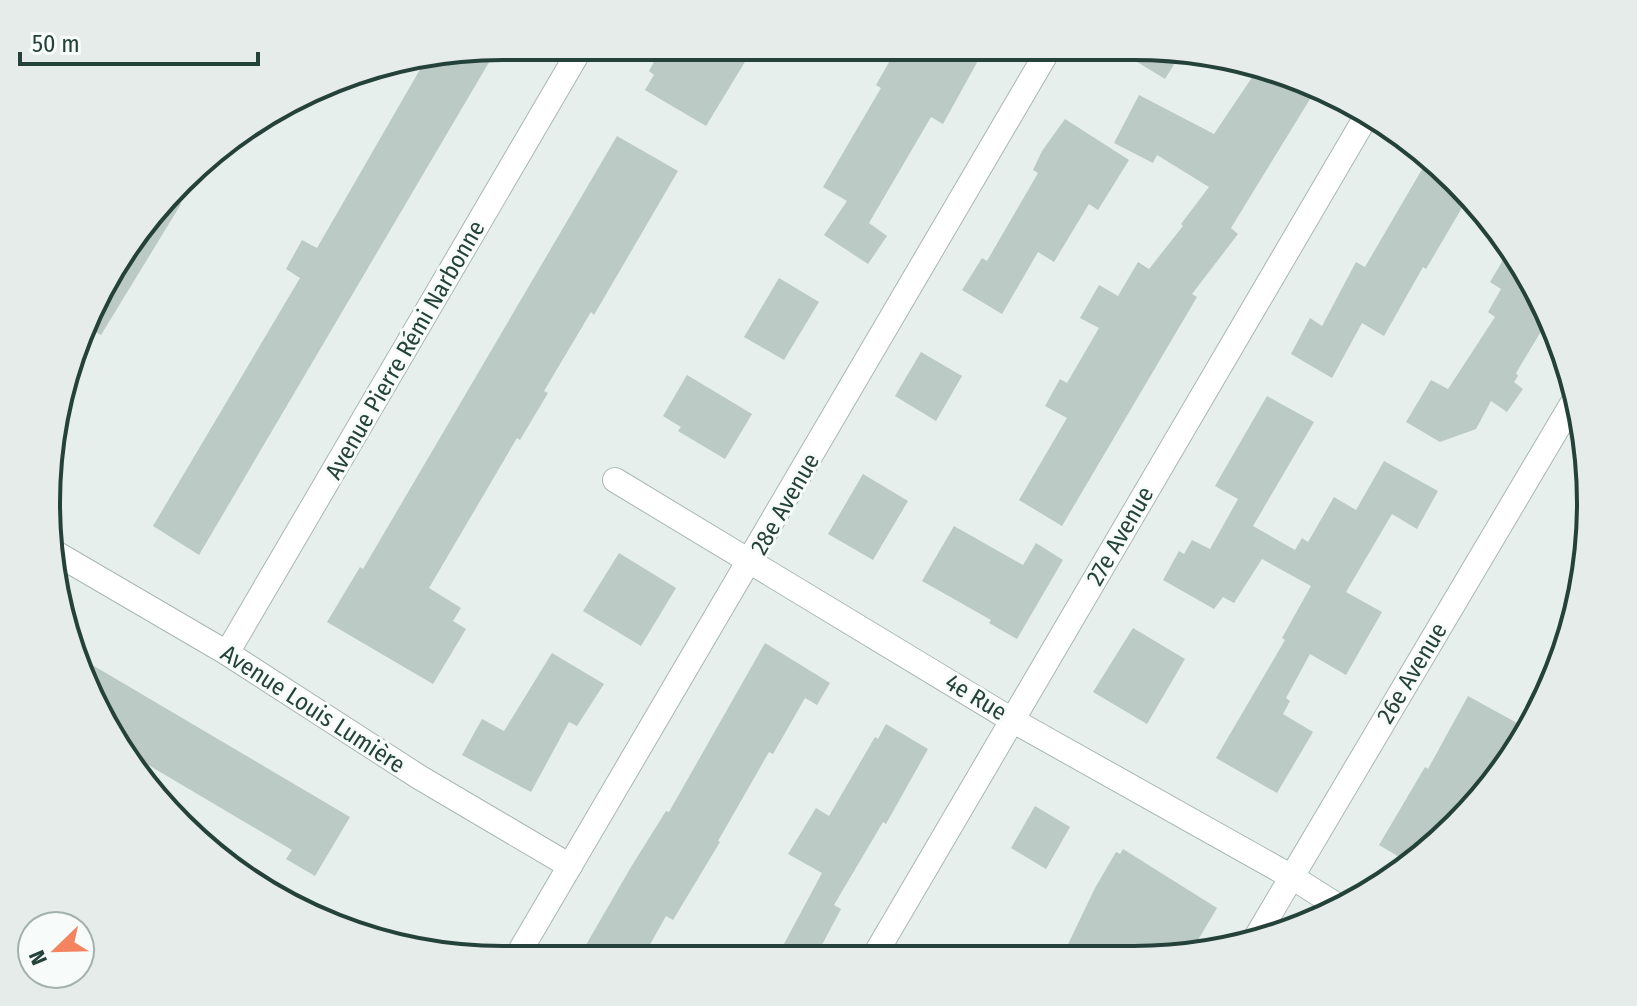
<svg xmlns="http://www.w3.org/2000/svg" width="1637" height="1006" font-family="'Fira Sans Condensed',sans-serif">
  <rect width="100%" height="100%" fill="#e6efeb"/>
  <g fill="#bbcac4">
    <polygon points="498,47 199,555 153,526 300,278 286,269 302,240 317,248 426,59"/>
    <polygon points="662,47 754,47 706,126 645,90 654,75 649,71"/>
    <polygon points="897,48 967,49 980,57 943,124 931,117 869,223 887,236 868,264 824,235 847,201 823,187 881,88 876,85"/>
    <polygon points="1116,49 1158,50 1183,50 1165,79"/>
    <polygon points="1259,67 1308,81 1318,86 1231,228 1238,234 1192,294 1197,297 1062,526 1019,500 1067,418 1045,406 1060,379 1067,383 1099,328 1080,318 1099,285 1118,296 1138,262 1149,269 1183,226 1181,224 1209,187 1157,155 1153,163 1114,143 1139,95 1214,134"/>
    <polygon points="1065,119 1129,160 1098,210 1089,204 1054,262 1038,252 1002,314 962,290 982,258 987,261 1038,173 1033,170 1042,151"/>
    <polygon points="617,136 678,171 594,315 591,312 544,391 548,393 520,440 517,438 429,588 461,608 453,621 466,629 433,684 327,622 360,567 363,569"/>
    <polygon points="1428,159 1463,198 1463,206 1426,269 1423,267 1384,336 1362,323 1332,378 1291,354 1310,318 1322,326 1356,262 1365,267"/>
    <polygon points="172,197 181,204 101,335 85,326 123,249"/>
    <polygon points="1506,255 1519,263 1530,274 1546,323 1516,373 1518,376 1514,382 1523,389 1507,412 1491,401 1476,429 1440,442 1406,422 1431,380 1448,389 1495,317 1488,312 1501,289 1490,282"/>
    <polygon points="779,278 819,302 784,360 744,337"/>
    <polygon points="921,352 962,376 936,421 895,396"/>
    <polygon points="687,375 752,414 725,459 678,431 681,427 663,416"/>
    <polygon points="1267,396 1314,422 1253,526 1295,550 1302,538 1308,542 1334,497 1356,510 1384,461 1438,491 1417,529 1392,514 1346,592 1382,612 1346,675 1310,654 1286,698 1290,701 1283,714 1313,732 1277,793 1216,758 1285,640 1282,638 1311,586 1262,559 1234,603 1223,597 1214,609 1163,580 1179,551 1184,554 1192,540 1210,549 1238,499 1215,486"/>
    <polygon points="863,474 908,501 873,560 828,534"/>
    <polygon points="954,526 1023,565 1036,543 1063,560 1017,639 989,623 991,620 922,581"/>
    <polygon points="619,553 676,588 641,646 583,611"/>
    <polygon points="1133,628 1185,659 1147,724 1093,692"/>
    <polygon points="765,643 830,683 817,705 805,698 773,754 769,752 718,841 720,842 673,920 666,916 643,957 579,957 631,867 666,811 669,812"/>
    <polygon points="72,653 350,817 315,876 286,859 292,850 118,747"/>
    <polygon points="552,653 604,684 577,726 569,722 531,792 462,755 482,719 504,731"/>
    <polygon points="1468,696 1517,723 1470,805 1406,861 1379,845 1425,767 1428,769"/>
    <polygon points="886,724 928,749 886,824 883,822 834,905 841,909 815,958 777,957 822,873 788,854 816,808 829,816 875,737 878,739"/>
    <polygon points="1035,806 1070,827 1046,869 1011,848"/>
    <polygon points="1123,849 1217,908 1189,955 1164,959 1061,959 1095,888 1116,852 1120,854"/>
  </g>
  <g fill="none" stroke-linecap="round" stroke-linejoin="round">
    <g stroke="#a8b8b2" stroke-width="26">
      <g id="street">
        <polyline points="615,480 1012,720 1292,877 1341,908"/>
        <polyline points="54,552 227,653 419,777 570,866"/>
        <polyline points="227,653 582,46"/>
        <polyline points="1252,944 1573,402"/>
        <polyline points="517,956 1049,49"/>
        <polyline points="873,958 1367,115"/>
      </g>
    </g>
    <use href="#street" stroke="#fff" stroke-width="24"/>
  </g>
  <g text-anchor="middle" stroke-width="6" stroke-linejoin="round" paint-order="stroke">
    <g font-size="24" fill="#24423a" stroke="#f7fbf9">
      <text transform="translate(405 350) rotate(-60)" y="8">Avenue Pierre Rémi Narbonne</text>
      <text transform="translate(785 504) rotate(-60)" y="8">28e Avenue</text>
      <text transform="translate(1120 536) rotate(-60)" y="8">27e Avenue</text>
      <text transform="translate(1412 673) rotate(-59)" y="8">26e Avenue</text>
      <text transform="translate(976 697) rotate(31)" y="8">4e Rue</text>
      <text transform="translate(313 709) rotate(33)" y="8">Avenue Louis Lumière</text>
    </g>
  </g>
  <path d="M0 0H1637V1006H0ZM503 60H1134A443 443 0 0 1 1577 503V503A443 443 0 0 1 1134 946H503A443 443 0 0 1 60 503V503A443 443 0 0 1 503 60Z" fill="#e6ecea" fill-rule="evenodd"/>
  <path fill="none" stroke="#24423a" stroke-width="4" d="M503 60H1134A443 443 0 0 1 1577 503V503A443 443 0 0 1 1134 946H503A443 443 0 0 1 60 503V503A443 443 0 0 1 503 60Z"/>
  <g transform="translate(56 950) rotate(247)"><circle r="38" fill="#f7fbf9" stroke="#a3b1ad" stroke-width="2"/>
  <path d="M0-6L14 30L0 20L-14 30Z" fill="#f4845f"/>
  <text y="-12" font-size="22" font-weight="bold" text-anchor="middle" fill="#24423a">N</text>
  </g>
  <path d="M20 52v12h238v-12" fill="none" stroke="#24423a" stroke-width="4"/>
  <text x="32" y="52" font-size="24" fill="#24423a" stroke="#f7fbf9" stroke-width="6" paint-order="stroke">50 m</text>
</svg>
